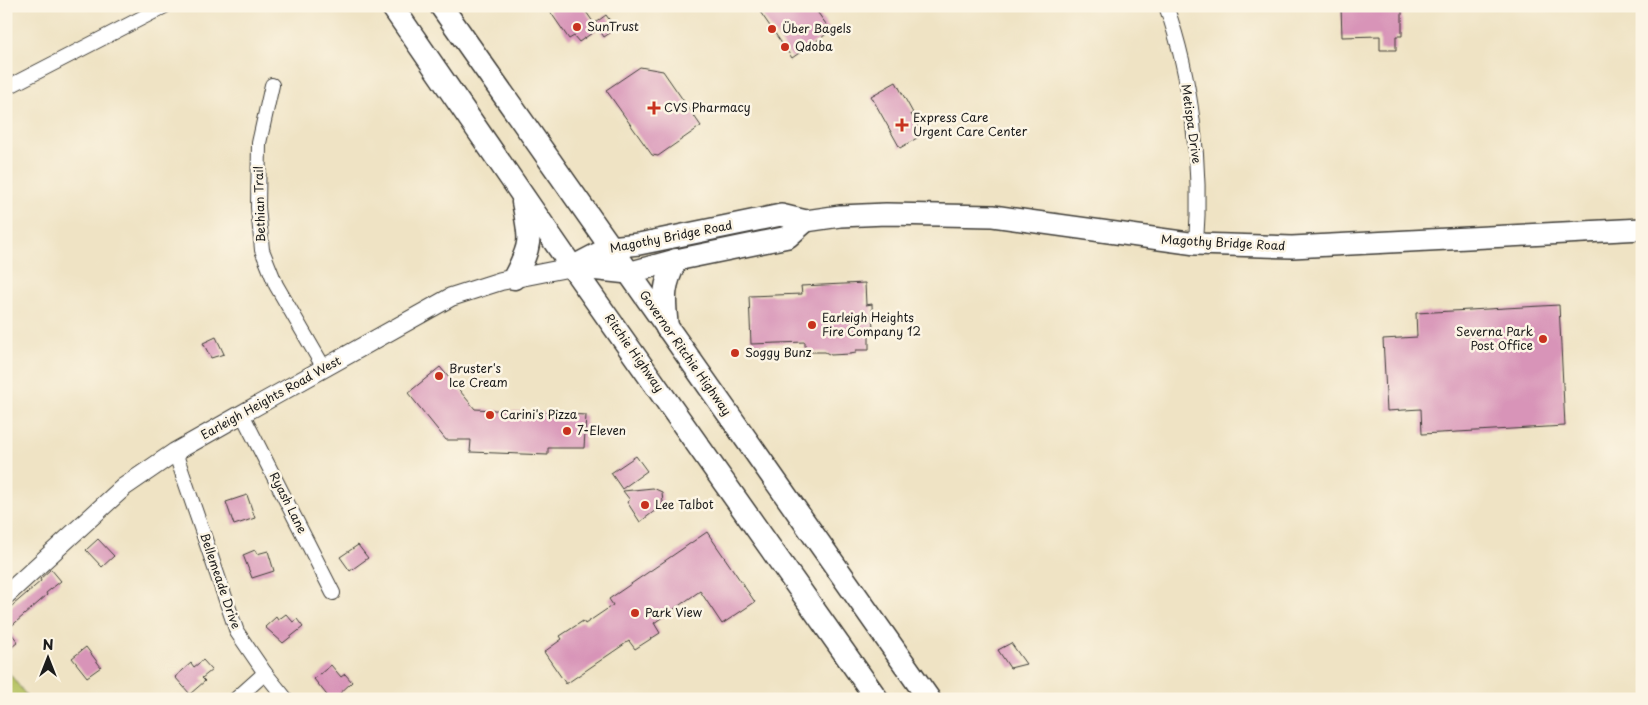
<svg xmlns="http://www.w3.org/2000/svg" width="1648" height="705" font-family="'Playpen Sans',sans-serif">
  <rect width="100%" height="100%" fill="#fcf5e5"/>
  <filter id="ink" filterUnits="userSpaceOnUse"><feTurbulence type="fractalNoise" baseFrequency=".02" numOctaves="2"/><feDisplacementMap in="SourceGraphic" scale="10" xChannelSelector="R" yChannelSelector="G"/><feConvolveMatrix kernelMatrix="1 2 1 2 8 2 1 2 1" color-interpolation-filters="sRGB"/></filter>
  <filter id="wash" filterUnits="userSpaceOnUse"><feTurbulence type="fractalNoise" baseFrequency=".0096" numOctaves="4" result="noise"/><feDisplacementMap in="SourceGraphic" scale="20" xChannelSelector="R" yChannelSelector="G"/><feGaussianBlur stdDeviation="1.12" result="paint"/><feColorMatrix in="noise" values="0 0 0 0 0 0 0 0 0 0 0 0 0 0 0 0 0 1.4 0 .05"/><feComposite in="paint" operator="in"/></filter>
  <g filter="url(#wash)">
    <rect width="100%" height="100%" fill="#efe3c4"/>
    <polygon fill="#b8c466" stroke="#6a7041" points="6,669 29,699 6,699"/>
    <g id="blocks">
      <g fill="#d894b8">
        <polygon points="555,6 582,6 598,29 579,42 574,36 569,39 549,10"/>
        <polygon points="756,6 813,6 831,31 792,58"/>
        <polygon points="1402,6 1402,36 1396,36 1396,50 1380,50 1380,36 1342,37 1341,7"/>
        <polygon points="606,15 616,29 604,37 595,23"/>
        <polygon points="640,67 663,71 701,126 658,156 652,155 606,90"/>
        <polygon points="896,82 913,113 911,114 922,135 900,148 871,96"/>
        <polygon points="865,283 866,305 872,304 873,332 869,333 869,350 856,350 856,353 850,354 831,355 825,352 805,352 805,342 751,344 749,296 802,294 801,286"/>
        <polygon points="1559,305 1565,426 1422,434 1421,409 1387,411 1383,339 1417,337 1416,313"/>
        <polygon points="216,337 224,354 211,358 203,343"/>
        <polygon points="440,367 475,409 586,415 584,448 548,448 548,455 470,452 471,440 446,440 408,393"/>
        <polygon points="636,456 647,471 622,489 611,473"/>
        <polygon points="653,488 662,492 663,503 660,507 640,522 627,502 630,500 623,491"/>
        <polygon points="247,495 255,518 234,525 226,502"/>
        <polygon points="707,532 755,602 722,624 700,591 654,623 660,633 635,649 629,641 566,684 544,652 562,639 560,636 583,621 585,624 613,605 609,599"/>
        <polygon points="98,539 114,556 102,567 86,550"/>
        <polygon points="358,545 368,558 350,571 340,557"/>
        <polygon points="255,550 257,554 268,551 274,571 252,578 243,555"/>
        <polygon points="51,569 61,581 46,593 47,595 8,629 18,642 6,652 6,611 41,581 40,579"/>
        <polygon points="286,614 293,622 297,619 303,627 283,643 265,627 276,617 278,620"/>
        <polygon points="1011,643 1026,664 1010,668 998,650"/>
        <polygon points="86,647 101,667 87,677 72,658"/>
        <polygon points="203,660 212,670 202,678 205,681 190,694 175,677 191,663 194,667"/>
        <polygon points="331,665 341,677 345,674 352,682 334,699 330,699 314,679"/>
      </g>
    </g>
  </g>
  <g filter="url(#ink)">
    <use href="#blocks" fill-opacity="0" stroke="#3c3a35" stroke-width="1"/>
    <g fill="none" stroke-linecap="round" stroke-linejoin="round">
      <g stroke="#3c3a35" stroke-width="16">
        <g id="minor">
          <path d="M1166 6C1192 77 1202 169 1196 244"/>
          <polyline points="272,85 259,143 258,207 262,250 276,285 324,368"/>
          <polyline points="6,88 165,6"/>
          <polyline points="242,414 333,593"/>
          <polyline points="175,452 237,632 265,673 286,699"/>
          <polyline points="236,699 265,673"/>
        </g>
      </g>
      <g stroke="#3c3a35" stroke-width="20">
        <polyline id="tertiary" points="6,595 124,487 175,452 242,414 451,297 501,281 572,267"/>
      </g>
      <g stroke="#3c3a35" stroke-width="24">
        <g id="primary">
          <polyline points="572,267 610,247 639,244 781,215 806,221 840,216 886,214 993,216 1196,244 1292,247 1642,229"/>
          <polyline points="572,267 628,273 676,260 788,237 806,221"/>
        </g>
      </g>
      <g stroke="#3c3a35" stroke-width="25">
        <g id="trunk">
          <polyline points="392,6 572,267 877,699"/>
          <polyline points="441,6 929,699"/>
          <path d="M514 278C532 244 531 240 523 202"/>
          <path d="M667 328C664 298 662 288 676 260"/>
        </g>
      </g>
      <use href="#minor" stroke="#fff" stroke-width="14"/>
      <use href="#tertiary" stroke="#fff" stroke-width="18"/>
      <use href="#primary" stroke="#fff" stroke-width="21"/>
      <use href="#trunk" stroke="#fff" stroke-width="22"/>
    </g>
  </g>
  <g fill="#c8321e" stroke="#fcf5e5" stroke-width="2">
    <circle cx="577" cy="27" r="5"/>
    <circle cx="772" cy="29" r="5"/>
    <circle cx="785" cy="47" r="5"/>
    <path d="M651.5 100.5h5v5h5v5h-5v5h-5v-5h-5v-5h5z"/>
    <path d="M899.5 117.5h5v5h5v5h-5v5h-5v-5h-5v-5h5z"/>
    <circle cx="812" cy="325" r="5"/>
    <circle cx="1543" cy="339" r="5"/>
    <circle cx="735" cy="353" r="5"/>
    <circle cx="439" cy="376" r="5"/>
    <circle cx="490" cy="415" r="5"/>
    <circle cx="567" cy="431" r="5"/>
    <circle cx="645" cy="505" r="5"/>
    <circle cx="635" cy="613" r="5"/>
  </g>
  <g text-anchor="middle" stroke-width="5" stroke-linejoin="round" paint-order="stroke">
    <g font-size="12" fill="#1c1c1c" stroke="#fcf5e5" text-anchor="start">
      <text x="587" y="31">SunTrust</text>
      <text x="782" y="33">Über Bagels</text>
      <text x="795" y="51">Qdoba</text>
      <text x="664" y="112">CVS Pharmacy</text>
      <text x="913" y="122">Express Care<tspan x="913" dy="14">Urgent Care Center</tspan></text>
      <text x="822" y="322">Earleigh Heights<tspan x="822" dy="14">Fire Company 12</tspan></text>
      <text x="1533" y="336" text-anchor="end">Severna Park<tspan x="1533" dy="14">Post Office</tspan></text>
      <text x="745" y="357">Soggy Bunz</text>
      <text x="449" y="373">Bruster's<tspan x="449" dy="14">Ice Cream</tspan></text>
      <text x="500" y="419">Carini's Pizza</text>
      <text x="577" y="435">7-Eleven</text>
      <text x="655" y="509">Lee Talbot</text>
      <text x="645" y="617">Park View</text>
    </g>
    <g font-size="12" fill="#1c1c1c" stroke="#fcf5e5">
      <text transform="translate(1191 124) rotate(82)" y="4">Metispa Drive</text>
      <text transform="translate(260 204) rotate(-92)" y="4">Bethian Trail</text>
      <text transform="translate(671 237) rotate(-11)" y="4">Magothy Bridge Road</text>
      <text transform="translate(1223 243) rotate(3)" y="4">Magothy Bridge Road</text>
      <text transform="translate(634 353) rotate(55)" y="4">Ritchie Highway</text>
      <text transform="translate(685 353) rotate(55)" y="4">Governor Ritchie Highway</text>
      <text transform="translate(271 398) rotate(-29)" y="4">Earleigh Heights Road West</text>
      <text transform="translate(288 503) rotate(63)" y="4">Ryash Lane</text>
      <text transform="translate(220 581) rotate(71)" y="4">Bellemeade Drive</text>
    </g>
  </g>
  <rect width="1648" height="705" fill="none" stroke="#fcf5e5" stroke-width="25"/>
  <g transform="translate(48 658)" stroke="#fcf5e5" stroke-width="4" paint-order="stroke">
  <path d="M0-4L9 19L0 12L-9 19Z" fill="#1c1c1c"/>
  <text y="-8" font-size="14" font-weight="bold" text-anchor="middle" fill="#1c1c1c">N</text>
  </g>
</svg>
